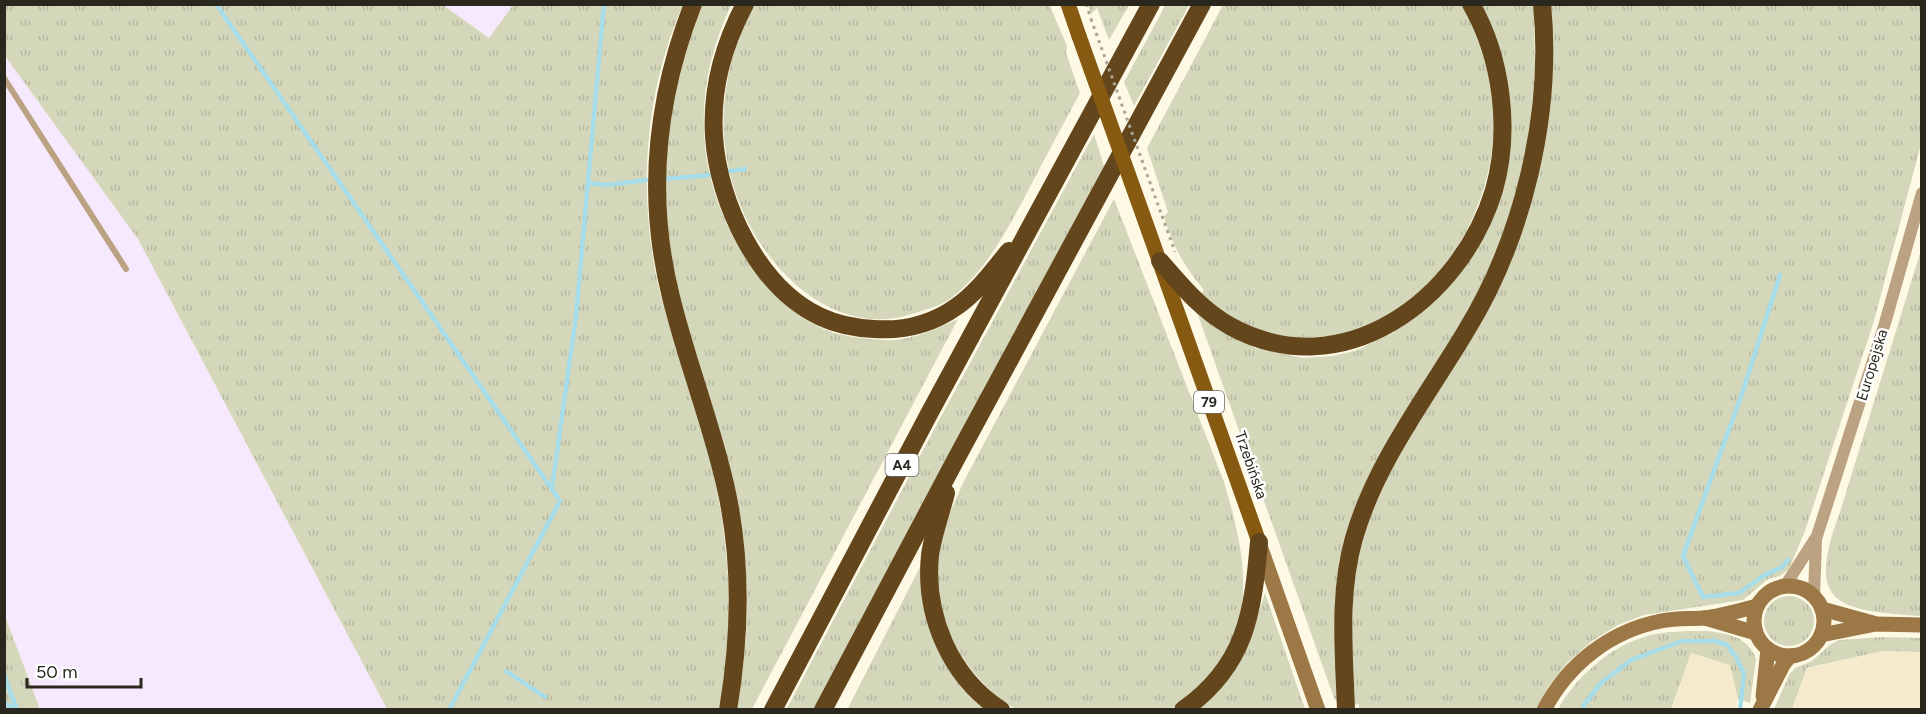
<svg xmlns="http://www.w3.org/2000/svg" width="1926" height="714" font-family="Figtree,sans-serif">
  <defs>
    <pattern id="grass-tufts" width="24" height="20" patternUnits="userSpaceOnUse" patternTransform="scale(1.5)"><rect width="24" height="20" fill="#d4d7ba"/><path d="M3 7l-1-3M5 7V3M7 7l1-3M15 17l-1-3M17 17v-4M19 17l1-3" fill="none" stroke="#b6b99f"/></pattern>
  </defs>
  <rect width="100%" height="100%" fill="#fef9e5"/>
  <g fill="#f5ebcc">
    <polygon points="1883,651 1921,652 1921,709 1792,710 1807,669"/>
    <polygon points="1691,653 1730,665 1738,699 1735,709 1671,710"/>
  </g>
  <g fill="#f6e9fd">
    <polygon points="443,5 513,5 489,38"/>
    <polygon points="5,56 138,239 387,709 40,709 5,616"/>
  </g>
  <g fill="url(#grass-tufts)">
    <path d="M1049 4 1067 46 1066 53 1080 93C1064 123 1047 154 1031 185 1011 223 990 265 957 293 945 305 928 309 912 314 834 339 765 270 739 202 732 184 727 164 725 145 719 103 732 40 754 5Z"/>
    <polygon points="1166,4 1189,5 1134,106 1124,82"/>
    <path d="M4 5H443L489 38 513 5H683C643 95 637 202 661 297 678 360 702 421 716 485 731 559 733 635 719 709H387L138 239 5 56Z"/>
    <path d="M702 5H731C710 51 700 95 705 146 712 218 762 309 834 333 845 336 858 338 870 339 880 340 892 341 902 339 922 336 940 327 958 319L752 709H736C749 646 751 575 739 511 735 491 728 470 722 450 703 384 679 317 669 249 657 165 673 82 702 5Z"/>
    <polygon points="1088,5 1129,5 1109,40 1097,8 1091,14"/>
    <path d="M1223 5H1462C1479 36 1492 71 1494 108 1500 213 1423 341 1307 337 1298 337 1288 338 1279 336 1250 330 1223 313 1200 294L1204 290C1185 268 1172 245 1164 217L1168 212 1147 148Z"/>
    <polygon points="1478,5 1534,5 1535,75 1527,153 1505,233 1478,298 1367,486 1338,702 1334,698 1198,315 1255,348 1303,358 1332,356 1355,351 1393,333 1434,302 1454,279 1504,175"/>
    <polygon points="1550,5 1921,5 1921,144 1874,321 1805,531 1789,569 1780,576 1768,579 1743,600 1644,615 1618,625 1592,641 1568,662 1549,686 1536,709 1359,710 1359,704 1354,705 1351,653 1354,572 1367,523 1397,457 1485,316 1509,262"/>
    <polygon points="1094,134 1104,166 814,709 786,710 930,437"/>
    <path d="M1114 199 1224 482C1245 553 1262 627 1201 685 1192 693 1180 706 1168 709 1163 711 1155 709 1150 709 1132 709 1114 709 1095 709 1077 709 1059 709 1041 709 1034 709 1025 711 1018 709 1007 707 990 690 982 682 949 648 929 593 940 545 944 522 955 502 964 481Z"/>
    <path d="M1921 250 1922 616H1921C1836 610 1805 605 1840 512Z"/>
    <path d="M921 565C922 577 921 590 923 602 930 639 953 688 985 709L847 710Z"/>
    <polygon points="1265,593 1305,709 1196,710 1255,624"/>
    <circle cx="1789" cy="621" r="25"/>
    <polygon points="5,616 40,709 5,709"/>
    <path d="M1706 631C1727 633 1749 637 1756 659L1750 703 1738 699 1730 665 1691 653 1671 709H1558C1577 675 1615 642 1655 634 1672 631 1689 631 1706 631Z"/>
    <polygon points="1882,637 1921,638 1921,652 1883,651 1807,668 1792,709 1774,709 1789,675 1795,668 1812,661 1831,644 1839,640"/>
  </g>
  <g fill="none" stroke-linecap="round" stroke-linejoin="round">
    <g stroke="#a7dce9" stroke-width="4.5">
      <polyline points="216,4 560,501 449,710"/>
      <polyline points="730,171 745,169"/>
      <polyline points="666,179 709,175"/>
      <polyline points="588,183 608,185 646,180"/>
      <polyline points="1780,275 1742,394 1683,556 1703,597 1739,593 1763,576 1782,567 1788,560"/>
      <polyline points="552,488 576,316 604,4"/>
      <polyline points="506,671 545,697"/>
      <polyline points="4,674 17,710"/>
      <polyline points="4,704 16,707"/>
      <polyline points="1583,706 1601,683 1631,660 1682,641 1715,641 1727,645 1736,657 1744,674 1740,710"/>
    </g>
    <g stroke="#a9a596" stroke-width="3" stroke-dasharray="3 4.5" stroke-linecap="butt">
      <polyline points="1086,4 1091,19"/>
      <polyline points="1162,216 1175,252"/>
    </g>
    <polyline stroke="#bba282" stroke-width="6" points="4,78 126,269"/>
    <g stroke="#bba282" stroke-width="12">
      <polyline points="1785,586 1817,536 1885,323 1922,193"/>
      <polyline points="1814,596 1816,540"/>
    </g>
    <g stroke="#9c7847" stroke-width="15">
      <polyline points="1259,543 1318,710"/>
      <circle cx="1789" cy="621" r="35"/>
      <polyline points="1822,609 1873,623"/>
      <polyline points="1705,618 1756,633"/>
      <polyline points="1821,635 1876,624 1922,625"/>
      <polyline points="1763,696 1768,649"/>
      <path d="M1544 710C1568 664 1610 631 1661 621 1675 618 1689 619 1703 618 1717 617 1742 610 1757 606"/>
      <polyline points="1760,710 1783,665 1790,656"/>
    </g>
    <g stroke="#865a11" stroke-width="15">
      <polyline points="1068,4 1079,36"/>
      <polyline points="1149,232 1259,542"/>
    </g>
    <g stroke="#63461c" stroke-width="18">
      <path d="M693 4C656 99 646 198 671 297 687 363 713 427 727 493 742 564 740 639 728 710"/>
      <path d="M745 4C723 46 711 88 714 136 718 202 758 288 821 317 838 325 855 328 874 329 903 331 932 324 956 307 977 293 993 270 1009 251"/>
      <path d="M1160 261C1181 285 1201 310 1230 326 1342 388 1461 300 1494 190 1511 130 1502 58 1471 4"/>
      <path d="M946 493C941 513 933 534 930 555 924 615 950 677 1001 710"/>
      <polyline points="773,710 930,412 1151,4"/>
      <polyline points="823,710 956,459 1202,4"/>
      <path d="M1183 710C1246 666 1253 612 1259 542"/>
      <path d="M1346 710C1344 652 1338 594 1354 538 1376 462 1426 398 1466 331 1523 238 1553 114 1542 4"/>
    </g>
    <polyline stroke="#a9a596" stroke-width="3" stroke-dasharray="3 4.5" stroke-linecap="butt" points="1091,19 1162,216"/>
    <polyline stroke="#865a11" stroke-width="15" points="1079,36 1149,232"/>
  </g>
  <g text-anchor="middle" stroke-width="5" stroke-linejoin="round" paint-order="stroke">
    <g fill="#fff" stroke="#6a6862" stroke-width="1.5">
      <rect x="1194" y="391" width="30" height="22" rx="4.5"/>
      <rect x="885.5" y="454" width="33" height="22" rx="4.5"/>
    </g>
    <g font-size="14" font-weight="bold" fill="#2a271f">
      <text x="1209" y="407">79</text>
      <text x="902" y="470">A4</text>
    </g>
    <g font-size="15" fill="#2a271f" stroke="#fff">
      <text transform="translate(1872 365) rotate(-73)" y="5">Europejska</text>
      <text transform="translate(1251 465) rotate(71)" y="5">Trzebińska</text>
    </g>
  </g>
  <rect width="1926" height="714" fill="none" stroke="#2a271f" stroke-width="12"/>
  <path d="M27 678v9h114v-9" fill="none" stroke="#2a271f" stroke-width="3"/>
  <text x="36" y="678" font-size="18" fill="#2a271f" stroke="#ffffff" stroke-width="4.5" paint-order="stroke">50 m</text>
</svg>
